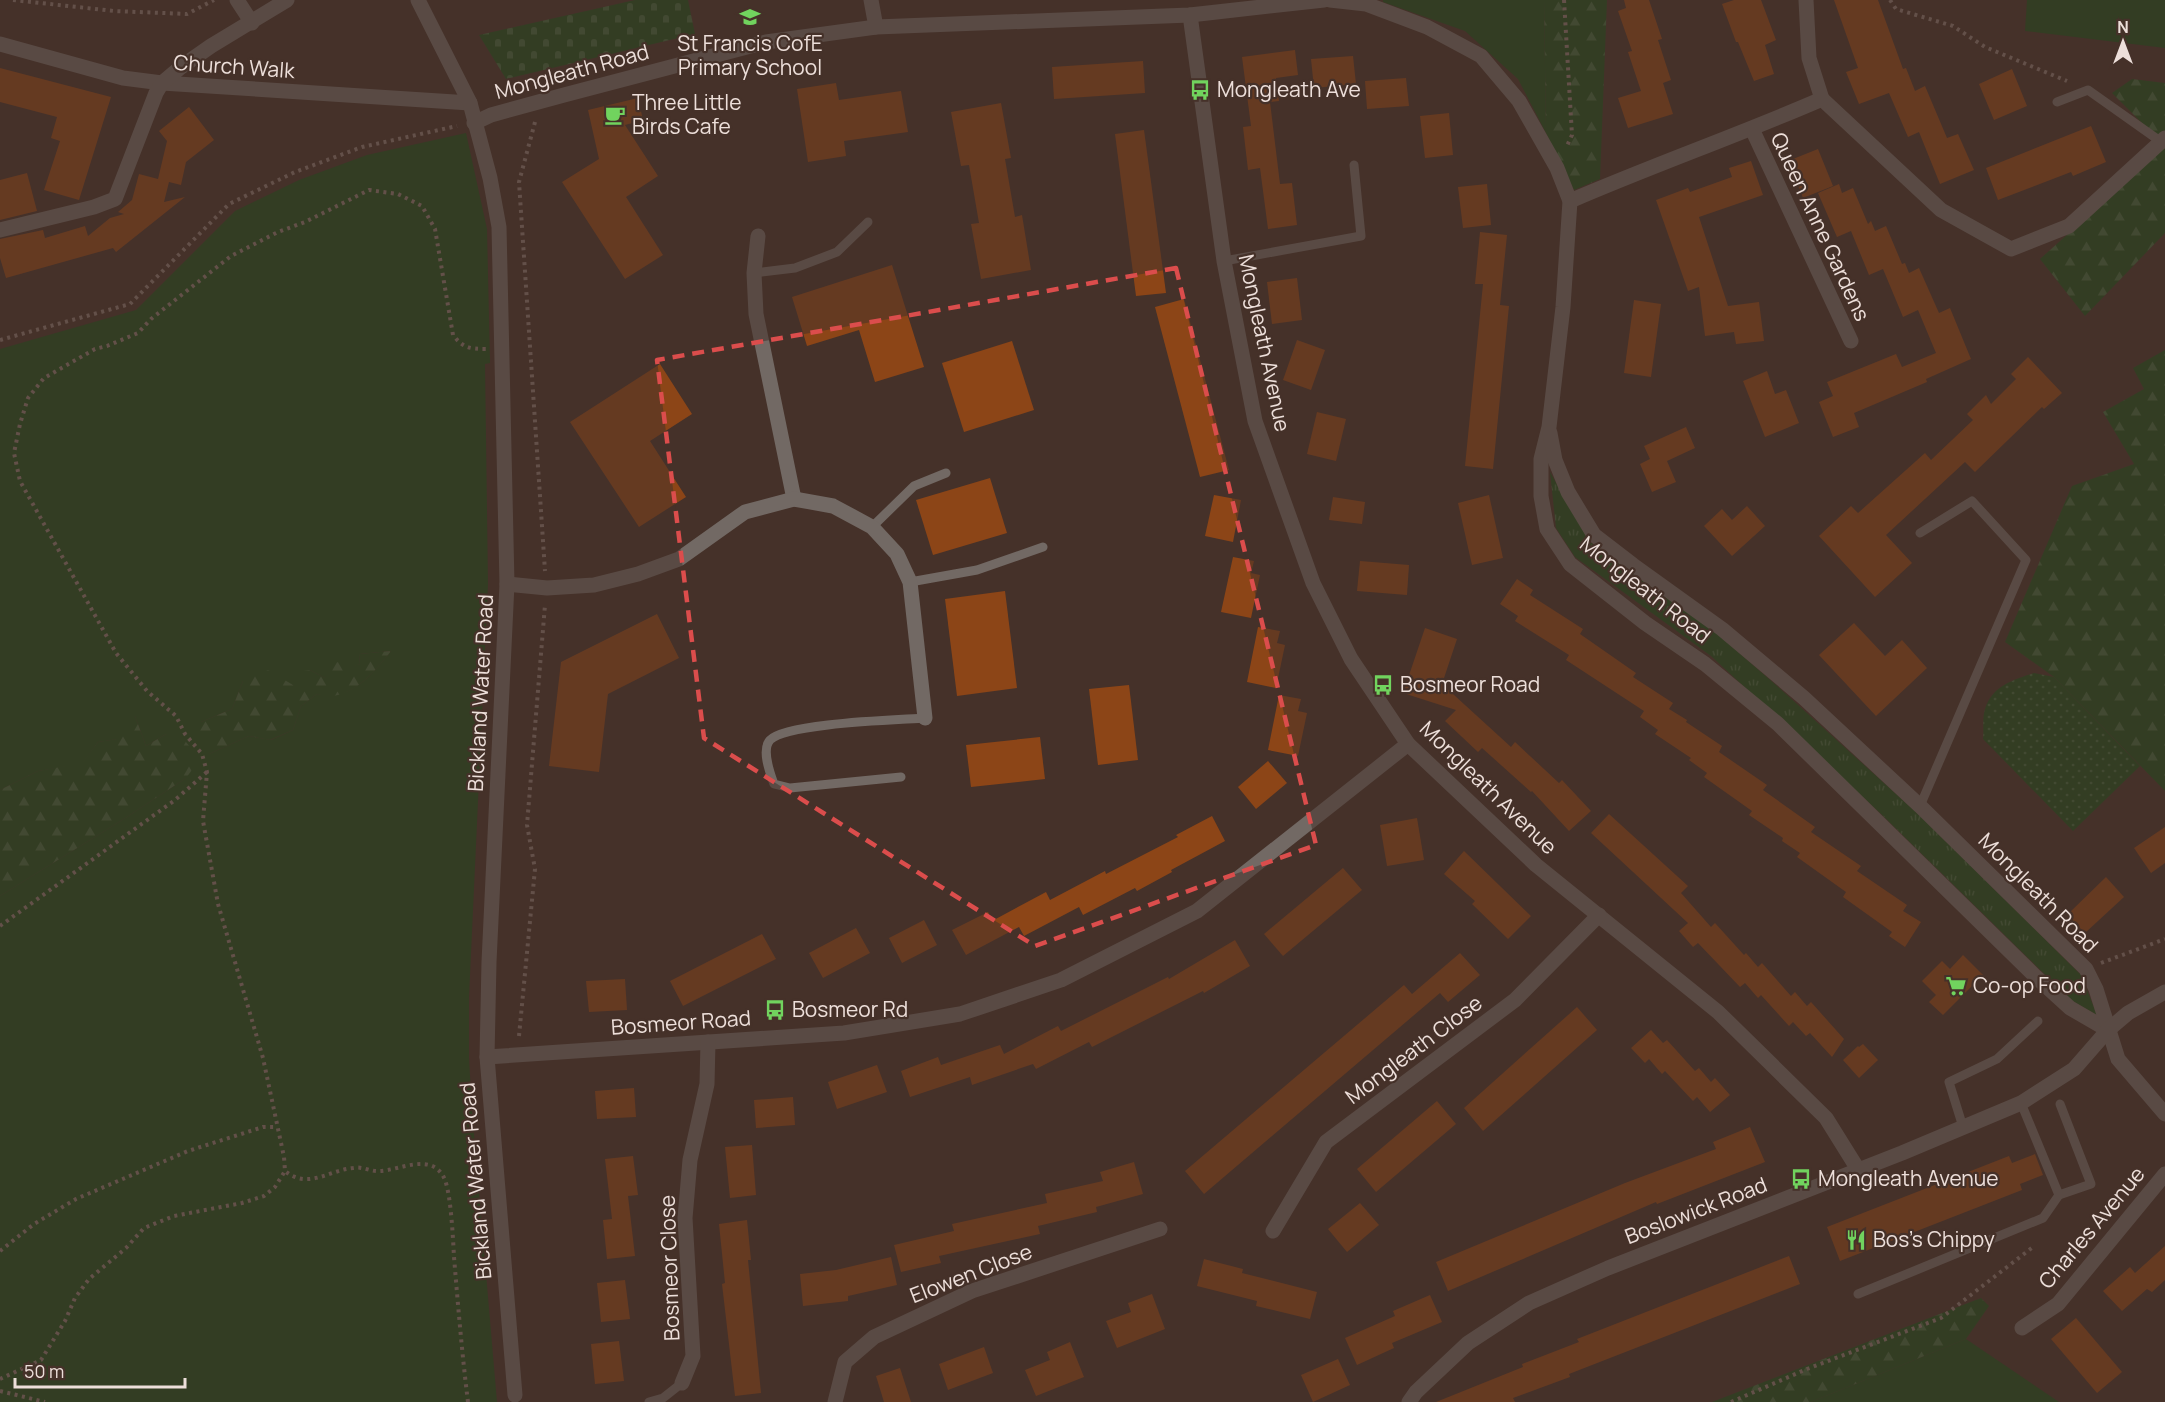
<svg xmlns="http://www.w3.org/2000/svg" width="2165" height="1402" font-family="Manrope,sans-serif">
  <defs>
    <pattern id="forest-firs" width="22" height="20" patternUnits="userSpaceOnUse" patternTransform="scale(1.5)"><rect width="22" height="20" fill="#1e4d1c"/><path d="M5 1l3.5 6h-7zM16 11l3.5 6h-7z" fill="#3f663c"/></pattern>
    <pattern id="cemetery-stones" width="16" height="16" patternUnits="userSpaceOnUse" patternTransform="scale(1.5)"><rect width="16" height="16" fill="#1e4d1c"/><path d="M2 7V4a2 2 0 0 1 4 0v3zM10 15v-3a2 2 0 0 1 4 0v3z" fill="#3f663c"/></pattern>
    <pattern id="park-tufts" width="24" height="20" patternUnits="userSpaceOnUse" patternTransform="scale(1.5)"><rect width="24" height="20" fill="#1e4d1c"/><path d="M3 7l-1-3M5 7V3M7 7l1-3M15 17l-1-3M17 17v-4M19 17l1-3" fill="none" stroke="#3f663c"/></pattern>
    <pattern id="garden-dots" width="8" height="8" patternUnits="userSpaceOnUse" patternTransform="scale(1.5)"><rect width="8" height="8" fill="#1e4d1c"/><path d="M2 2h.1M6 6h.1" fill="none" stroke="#3f663c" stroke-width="1.8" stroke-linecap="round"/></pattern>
  </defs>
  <rect width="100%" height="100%" fill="#453129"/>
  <g fill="#1e4d1c" fill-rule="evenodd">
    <polygon points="1383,0 1544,0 1546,133 1518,79 1465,31 1383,2"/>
    <polygon points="2027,0 2165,0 2165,48 2025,31"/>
    <path d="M466 133 487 229 490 363 485 364 488 584 469 997V1058L472 1110 497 1402H0V896L127 817 186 778 166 734 146 746 135 716 118 739 98 742 82 764 38 771 0 790V349L136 310 235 211 299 180 367 155ZM391 651C371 676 351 701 317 694L301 706 293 730 271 740 249 736 209 754 201 722 232 709 243 681 293 685 310 670 325 678 360 664 359 654Z"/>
    <polygon points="1966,1339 2059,1402 1811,1402"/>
  </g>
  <g fill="url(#forest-firs)">
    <polygon points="1544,0 1607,0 1600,179 1574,190 1546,133"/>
    <polygon points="2132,79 2165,83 2165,146 2112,93"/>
    <polygon points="2165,147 2165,233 2085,316 2040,259"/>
    <polygon points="2165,350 2165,791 2054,677 2005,642 2072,486 2134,464 2103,412 2144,389 2133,368"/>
    <path d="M391 651C377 669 356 695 331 696 327 697 321 695 317 694L301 706 293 730 270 740 249 736 209 754 195 735 201 722 232 709 243 681 268 670 293 685 298 672 310 670 325 678 332 663 346 661 352 666 360 664 359 654Z"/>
    <polygon points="135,716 146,746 166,734 181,736 200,759 186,778 127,817 0,896 0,790 38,771 82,763 98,742 117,739 117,724"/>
    <polygon points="1981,1298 1989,1306 1966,1339 1811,1402 1712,1402"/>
  </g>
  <polygon fill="url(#cemetery-stones)" points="635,0 688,0 695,34 506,79 479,35"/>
  <polygon fill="url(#park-tufts)" points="1550,472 1589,541 1715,632 1776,685 1917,813 2081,975 2097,1015 2071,1000 1879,812 1711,656 1575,557 1556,528"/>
  <path fill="url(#garden-dots)" d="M2034 673 2054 677 2140 766 2073 831 1983 739C1984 730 1982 718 1985 709 1992 686 2013 680 2034 673Z"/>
  <g fill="#8c4517">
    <polygon points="1624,0 1649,0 1662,39 1658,40 1671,80 1663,83 1673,114 1628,128 1618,98 1641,91 1628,52 1632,51 1618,11 1626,8"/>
    <polygon points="1734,0 1761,0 1776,40 1765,45 1774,74 1754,81 1738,42 1736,42 1722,4"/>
    <polygon points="1834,0 1878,0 1903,69 1906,68 1915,91 1925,86 1947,138 1958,134 1974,170 1940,184 1919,132 1908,137 1889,93 1859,104 1846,72 1858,68"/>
    <polygon points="1295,50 1298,75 1276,78 1279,101 1270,102 1280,184 1292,183 1297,225 1268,229 1260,168 1248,170 1243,127 1251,126 1242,57"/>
    <polygon points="1353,56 1356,84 1314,88 1311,59"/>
    <polygon points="1143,61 1145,93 1054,99 1052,67"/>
    <polygon points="0,68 111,97 79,200 44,190 60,141 51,138 57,117 0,102"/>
    <polygon points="2012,69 2027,106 1994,120 1979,84"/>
    <polygon points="1406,78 1409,106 1367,109 1365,81"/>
    <polygon points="836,83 839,100 901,91 908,132 844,141 846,156 808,162 797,89"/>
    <polygon points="638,98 643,120 625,125 658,176 626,197 663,255 625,279 562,182 599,159 588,110"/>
    <polygon points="1001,103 1011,158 1005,159 1015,217 1022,215 1031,270 981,279 971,224 979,223 969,165 961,166 951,112"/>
    <polygon points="189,107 214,140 186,162 181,185 169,182 164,202 185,197 116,252 113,248 6,278 0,258 0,239 43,230 45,238 85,226 88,236 110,218 124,214 118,212 132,200 139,174 158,179 167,141 159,131"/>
    <polygon points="1449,113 1453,155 1425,158 1420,116"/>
    <polygon points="2091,126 2106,162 2073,176 2071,172 1998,200 1986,168"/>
    <polygon points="1144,130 1166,293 1136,296 1115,134"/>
    <polygon points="1818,149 1833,186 1803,198 1788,161"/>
    <polygon points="1751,161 1763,195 1699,217 1728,306 1759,302 1764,341 1736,344 1734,332 1705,336 1699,287 1688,291 1656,200 1688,188 1690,192 1732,177 1729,168"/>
    <polygon points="27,173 37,211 0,220 0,180"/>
    <polygon points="1487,184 1491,225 1463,228 1458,187"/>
    <polygon points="1839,184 1842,193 1853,188 1868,224 1871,221 1875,231 1886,226 1902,264 1905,263 1909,273 1919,268 1939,313 1950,308 1971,359 1926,379 1927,382 1854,413 1859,427 1833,437 1819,402 1833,396 1827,382 1896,354 1902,367 1936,353 1918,310 1903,317 1883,269 1869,275 1851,231 1837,237 1818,193"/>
    <polygon points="1480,232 1507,235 1500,305 1509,306 1493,469 1465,466 1483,284 1475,284"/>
    <polygon points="892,265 924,367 875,382 859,330 807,346 792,297"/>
    <polygon points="1297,278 1302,320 1272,324 1267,282"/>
    <polygon points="1184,299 1229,470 1200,477 1155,307"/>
    <polygon points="1634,300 1661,304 1651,377 1624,373"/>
    <polygon points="1297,340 1325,350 1311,390 1283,380"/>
    <polygon points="1012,341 1034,410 964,432 942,363"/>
    <polygon points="2028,357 2062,393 2044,409 2042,407 1975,472 1965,462 1886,535 1912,563 1875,597 1819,536 1851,506 1858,513 1925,453 1931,460 1973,420 1967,414 1986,395 1991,404 2016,379 2011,374"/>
    <polygon points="660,364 692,414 650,441 686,497 639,527 570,422"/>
    <polygon points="1767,371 1775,394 1786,390 1799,423 1765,437 1743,381"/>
    <polygon points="1317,412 1346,419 1336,461 1307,454"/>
    <polygon points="1686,427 1695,448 1667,461 1676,482 1652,492 1640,464 1650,459 1644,446"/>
    <polygon points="990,478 1007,533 933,555 916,500"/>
    <polygon points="1214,495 1241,500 1233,542 1205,536"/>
    <polygon points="1489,495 1503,558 1472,565 1458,503"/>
    <polygon points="1333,497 1365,502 1362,524 1329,520"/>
    <polygon points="1747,506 1765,526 1732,556 1704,526 1722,509 1732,520"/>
    <polygon points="1233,557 1254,561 1251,573 1260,575 1251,618 1221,612"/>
    <polygon points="1360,561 1409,565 1407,595 1357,591"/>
    <polygon points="1517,579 1533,590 1530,595 1583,629 1580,634 1636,673 1633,677 1673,703 1669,709 1687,720 1686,722 1722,746 1719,752 1767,785 1763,790 1815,827 1811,832 1861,866 1857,871 1907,905 1903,911 1921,922 1905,947 1889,936 1892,932 1843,897 1846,892 1797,857 1800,853 1782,841 1783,838 1749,815 1752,811 1704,777 1707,773 1689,760 1691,758 1655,734 1658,730 1640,717 1644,711 1566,660 1569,655 1515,621 1518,616 1500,604"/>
    <polygon points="1005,591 1017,688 957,696 945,599"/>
    <polygon points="657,614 679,658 608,694 599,772 549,766 561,662"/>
    <polygon points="1854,623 1885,656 1902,640 1927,668 1876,716 1819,655"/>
    <polygon points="1258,627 1280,631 1277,643 1285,645 1276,688 1247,682"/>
    <polygon points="1425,628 1457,639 1442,684 1511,747 1515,742 1559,783 1562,780 1591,811 1569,831 1532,791 1531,792 1482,748 1478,752 1445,721 1456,710 1403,693"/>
    <polygon points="1129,685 1138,760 1098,765 1089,689"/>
    <polygon points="1279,695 1301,699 1298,711 1307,713 1298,756 1268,750"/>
    <polygon points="1040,737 1045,779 971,787 966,745"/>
    <polygon points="1268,761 1287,783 1256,809 1238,787"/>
    <polygon points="1609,814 1688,886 1681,893 1711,927 1715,923 1744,955 1746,953 1758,967 1762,963 1791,996 1795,992 1807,1006 1811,1002 1844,1039 1832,1057 1810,1033 1806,1036 1793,1022 1789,1026 1761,995 1758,998 1745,983 1740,987 1698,943 1693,947 1679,931 1688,923 1591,833"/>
    <polygon points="1212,816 1225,841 1171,870 1172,872 1137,891 1135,888 1083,915 1079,907 1024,936 1019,927 966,955 952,930 988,912 992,921 1046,892 1050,900 1105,871 1106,874 1178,837 1176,835"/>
    <polygon points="1417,818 1424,860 1387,866 1380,825"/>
    <polygon points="2165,827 2165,863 2151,873 2134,848"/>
    <polygon points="1464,851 1531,916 1508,939 1472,904 1475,901 1444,874"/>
    <polygon points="1343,868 1362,890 1283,956 1264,934"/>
    <polygon points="2106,877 2124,897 2085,933 2067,915"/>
    <polygon points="924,920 937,945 902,963 889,938"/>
    <polygon points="856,928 870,953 823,978 809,953"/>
    <polygon points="762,934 776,959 683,1006 670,981"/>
    <polygon points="1235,940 1250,966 1204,993 1203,991 1092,1047 1089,1042 1036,1069 1033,1064 972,1085 970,1077 910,1097 901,1071 938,1057 941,1065 1000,1045 1004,1054 1058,1026 1061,1031 1168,977 1169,979"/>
    <polygon points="1460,953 1480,975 1448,1002 1440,993 1204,1194 1185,1171 1404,985 1412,994"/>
    <polygon points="1963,955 1983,975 1943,1015 1929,1002 1936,995 1922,981 1942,961 1950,969"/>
    <polygon points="625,979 627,1010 589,1012 586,981"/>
    <polygon points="1577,1007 1597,1030 1483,1131 1464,1108"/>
    <polygon points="1651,1030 1663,1043 1667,1040 1695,1071 1699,1068 1711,1082 1715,1078 1730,1095 1710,1112 1697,1097 1693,1101 1665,1071 1662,1074 1649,1059 1645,1063 1631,1048"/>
    <polygon points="1863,1044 1878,1060 1859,1078 1843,1060 1858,1046 1859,1047"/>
    <polygon points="877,1065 887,1092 837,1109 828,1082"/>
    <polygon points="634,1088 636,1117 597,1119 595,1091"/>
    <polygon points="793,1097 795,1125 756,1128 754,1100"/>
    <polygon points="1437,1101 1456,1124 1376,1192 1357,1169"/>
    <polygon points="1750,1127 1765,1162 1657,1204 1656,1202 1448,1291 1436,1262 1625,1183 1716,1149 1713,1142"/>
    <polygon points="752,1145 756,1195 730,1198 725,1147"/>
    <polygon points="2035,1154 2043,1175 2020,1184 2022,1190 1840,1261 1827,1227 2009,1156 2012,1163"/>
    <polygon points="633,1156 638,1195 628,1196 635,1256 607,1259 603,1220 612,1219 605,1159"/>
    <polygon points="1134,1162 1143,1194 1096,1207 1097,1212 1038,1226 1040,1234 939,1256 941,1263 901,1272 894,1245 954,1231 952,1224 1047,1203 1045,1194 1103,1181 1100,1172"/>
    <polygon points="1360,1203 1379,1225 1347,1252 1328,1229"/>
    <polygon points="747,1220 751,1260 748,1260 761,1393 735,1396 722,1284 725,1283 719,1224"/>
    <polygon points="2165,1246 2165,1280 2152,1292 2147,1289 2122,1311 2103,1291 2130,1267 2135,1273"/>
    <polygon points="1789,1256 1800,1284 1569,1374 1570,1377 1513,1398 1515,1402 1436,1402 1523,1367 1522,1364 1579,1342 1577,1339"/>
    <polygon points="891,1257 897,1285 848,1296 848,1301 803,1306 800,1274 836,1270"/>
    <polygon points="1204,1259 1243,1269 1242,1273 1317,1292 1310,1319 1256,1306 1257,1301 1197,1286"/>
    <polygon points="625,1280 630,1319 601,1322 597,1283"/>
    <polygon points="1152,1294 1165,1329 1117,1348 1106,1321 1131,1312 1128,1303"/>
    <polygon points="1430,1295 1442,1322 1392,1343 1394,1348 1357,1365 1345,1338 1395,1316 1393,1311"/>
    <polygon points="2076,1318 2122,1372 2097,1393 2051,1339"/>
    <polygon points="619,1341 624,1381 595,1384 591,1344"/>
    <polygon points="1070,1342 1084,1377 1036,1396 1025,1370 1050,1360 1047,1352"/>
    <polygon points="984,1347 993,1373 948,1390 939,1364"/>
    <polygon points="1338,1359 1350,1385 1313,1402 1301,1375"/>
    <polygon points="900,1368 911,1402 884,1402 876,1376"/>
  </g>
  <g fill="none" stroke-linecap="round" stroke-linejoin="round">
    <g stroke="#88766f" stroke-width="4" stroke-dasharray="3 4.5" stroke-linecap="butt">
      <polyline points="13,0 114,11 187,14 214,0"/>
      <polyline points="1564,0 1572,135 1566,148"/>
      <polyline points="1890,0 1896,9 1953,26 1985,47 2067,81"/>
      <polyline points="535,122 519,182 545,571"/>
      <polyline points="0,340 130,304 229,204 295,172 362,147 457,126"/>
      <polyline points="0,926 175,800 207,772"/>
      <polyline points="2101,963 2165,939"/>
      <polyline points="519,1036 535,869 527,825 545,605"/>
      <polyline points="0,1251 34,1224 76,1199 188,1151 263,1127 277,1127"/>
      <polyline points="0,1379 41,1360 65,1321 75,1298 89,1279 126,1248 144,1228 174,1216 242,1203 264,1196 275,1187 285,1171"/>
      <polyline points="0,1391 45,1402"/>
      <path d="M468 1402C462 1354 458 1305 454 1257 453 1238 451 1196 445 1180 433 1151 401 1170 380 1171 371 1172 363 1166 353 1168 329 1170 308 1190 285 1171L284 1157 263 1058 218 904 203 821 207 772 202 754 185 734 176 716 147 691 116 653 20 481 14 453 20 424 28 398 44 378 95 349 107 346 138 333 151 319 231 256 278 232 305 222 369 190 398 194 422 206 435 229 453 335C463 348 470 349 486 349"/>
      <polyline points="1731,1402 1807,1369 1941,1318 2033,1247"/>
    </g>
    <g stroke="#726964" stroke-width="9">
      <polyline points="2057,102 2088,90 2160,141"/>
      <polyline points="1224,261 1361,236 1354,165"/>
      <polyline points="754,273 795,268 837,252 868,222"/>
      <polyline points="872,527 914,486 946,473"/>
      <polyline points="910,582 977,570 1043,547"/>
      <path d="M901 777 790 788 774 784C770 773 761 750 770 740 786 723 898 720 925 718"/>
      <polyline points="1920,806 2026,560 1972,501 1920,533"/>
      <polyline points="1963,1127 1949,1082 1997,1059 2038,1021"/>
      <polyline points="2059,1195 2091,1184 2060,1104"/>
      <polyline points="1858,1294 2043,1218 2059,1195 2021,1103"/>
      <polyline points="649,1402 663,1398 682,1383"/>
    </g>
    <polyline stroke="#726964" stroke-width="15" points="0,44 123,78 162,83 470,103"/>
    <g stroke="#726964" stroke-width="15">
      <polyline points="237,0 252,23"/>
      <polyline points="871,0 876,27"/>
      <polyline points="1330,0 1366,4 1427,27 1481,56 1519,101 1557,168 1570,201 1563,307 1549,427 1541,459 1541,496 1547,529 1570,564 1645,623 1705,664 1778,724 2036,977 2070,1008 2108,1030"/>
      <polyline points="1190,15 1224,261 1255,421 1313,583 1351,659 1408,744 1536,865 1718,1012 1826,1118 1859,1171"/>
      <polyline points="1822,99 1941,210 2011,249 2069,226 2165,138"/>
      <polyline points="474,123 491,115 564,95 766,42 876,27 1190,15 1324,0"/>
      <polyline points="1752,129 1851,341"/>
      <path d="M1570 201C1653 165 1739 135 1822 99L1809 58 1806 0"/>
      <polyline points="0,230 94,207 115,199 156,93 162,83 181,67 211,46 287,0"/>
      <polyline points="758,236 754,273 756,314 794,499"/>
      <polyline points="1550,433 1555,460 1568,492 1594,535 1633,565 1722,629 1804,698 1920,806 2086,969 2096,989 2118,1059 2165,1114"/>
      <polyline points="507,584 547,588 594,585 638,574 679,559 745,512 794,499 833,506 872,527 897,554 910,582 925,718"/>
      <polyline points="487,1057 844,1033 960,1014 1061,980 1197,911 1408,744"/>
      <polyline points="1273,1231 1326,1142 1515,1000 1599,915"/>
      <polyline points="2022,1328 2058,1304 2165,1174"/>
      <polyline points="682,1383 693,1356 685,1218 690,1160 707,1084 708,1042"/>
      <polyline points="835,1402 845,1362 874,1337 972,1291 1160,1229"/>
    </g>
    <g stroke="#726964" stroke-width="15">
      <polyline points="418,0 470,103 490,178 499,227 507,584 489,962 487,1057 515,1395"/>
      <polyline points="1409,1402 1416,1392 1468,1343 1529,1303 1608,1268 1902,1153 2021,1103 2074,1069 2108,1030 2128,1013 2165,992"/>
    </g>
  </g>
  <path d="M0 0H2165V1402H0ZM1176 268 1316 845 1035 946 704 738 657 360Z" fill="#453129" fill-opacity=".55" fill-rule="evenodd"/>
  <path fill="none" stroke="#db4d4c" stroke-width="4.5" stroke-dasharray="12 8" stroke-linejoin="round" d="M1176 268 1316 845 1035 946 704 738 657 360Z"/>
  <defs>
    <g id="school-bare" transform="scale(1.62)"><path d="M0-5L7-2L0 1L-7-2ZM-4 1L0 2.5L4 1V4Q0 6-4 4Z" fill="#71d35e" stroke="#453129" stroke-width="2.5" paint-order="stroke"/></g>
    <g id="bus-bare" transform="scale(1.62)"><path d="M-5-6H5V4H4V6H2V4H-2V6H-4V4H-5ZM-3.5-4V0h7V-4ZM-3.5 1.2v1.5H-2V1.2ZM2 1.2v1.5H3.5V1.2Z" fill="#71d35e" stroke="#453129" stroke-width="2.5" paint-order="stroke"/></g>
    <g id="cafe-bare" transform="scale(1.62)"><path d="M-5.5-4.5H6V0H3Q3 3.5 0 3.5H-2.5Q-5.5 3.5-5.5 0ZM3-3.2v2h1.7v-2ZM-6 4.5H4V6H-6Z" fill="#71d35e" stroke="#453129" stroke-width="2.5" paint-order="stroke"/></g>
    <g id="supermarket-bare" transform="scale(1.62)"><path d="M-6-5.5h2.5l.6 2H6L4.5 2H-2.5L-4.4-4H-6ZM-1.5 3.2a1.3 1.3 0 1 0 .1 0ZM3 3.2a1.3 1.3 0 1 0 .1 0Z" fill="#71d35e" stroke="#453129" stroke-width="2.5" paint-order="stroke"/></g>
    <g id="restaurant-bare" transform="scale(1.62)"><path d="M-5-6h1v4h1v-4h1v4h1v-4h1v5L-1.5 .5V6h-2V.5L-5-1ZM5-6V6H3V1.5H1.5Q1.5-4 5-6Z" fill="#71d35e" stroke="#453129" stroke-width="2.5" paint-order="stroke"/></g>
  </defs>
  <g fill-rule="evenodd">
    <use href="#school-bare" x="750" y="17"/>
    <use href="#bus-bare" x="1200" y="90"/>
    <use href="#cafe-bare" x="615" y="115"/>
    <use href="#bus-bare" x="1383" y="685"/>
    <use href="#supermarket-bare" x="1956" y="986"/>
    <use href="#bus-bare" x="775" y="1010"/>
    <use href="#bus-bare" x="1801" y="1179"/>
    <use href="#restaurant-bare" x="1856" y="1240"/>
  </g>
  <g text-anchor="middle" stroke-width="4.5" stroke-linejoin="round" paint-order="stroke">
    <g font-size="21" fill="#eddfda" stroke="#453129" text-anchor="start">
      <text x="750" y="51" text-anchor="middle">St Francis CofE<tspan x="750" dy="24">Primary School</tspan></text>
      <text x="1217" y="97">Mongleath Ave</text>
      <text x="632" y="110">Three Little<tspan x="632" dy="24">Birds Cafe</tspan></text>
      <text x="1400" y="692">Bosmeor Road</text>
      <text x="1973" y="993">Co-op Food</text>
      <text x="792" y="1017">Bosmeor Rd</text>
      <text x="1818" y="1186">Mongleath Avenue</text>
      <text x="1873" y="1247">Bos's Chippy</text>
    </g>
    <g font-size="21" fill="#eddfda" stroke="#453129">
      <text transform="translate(234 67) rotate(4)" y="7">Church Walk</text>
      <text transform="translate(572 72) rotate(-15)" y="7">Mongleath Road</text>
      <text transform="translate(1820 227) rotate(65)" y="7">Queen Anne Gardens</text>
      <text transform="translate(1264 343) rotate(78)" y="7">Mongleath Avenue</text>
      <text transform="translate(1645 590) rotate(38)" y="7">Mongleath Road</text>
      <text transform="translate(481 693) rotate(-87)" y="7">Bickland Water Road</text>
      <text transform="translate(1488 788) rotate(44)" y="7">Mongleath Avenue</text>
      <text transform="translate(2038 893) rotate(45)" y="7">Mongleath Road</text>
      <text transform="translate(681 1023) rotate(-4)" y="7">Bosmeor Road</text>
      <text transform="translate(1414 1050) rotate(-37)" y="7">Mongleath Close</text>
      <text transform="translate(476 1181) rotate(-95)" y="7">Bickland Water Road</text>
      <text transform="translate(1696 1211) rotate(-21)" y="7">Boslowick Road</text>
      <text transform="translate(2092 1228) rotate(-50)" y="7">Charles Avenue</text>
      <text transform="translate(670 1268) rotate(-92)" y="7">Bosmeor Close</text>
      <text transform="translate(971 1274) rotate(-21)" y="7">Elowen Close</text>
    </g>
  </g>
  <g transform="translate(2123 42)" stroke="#453129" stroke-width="4.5" paint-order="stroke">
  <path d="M0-4.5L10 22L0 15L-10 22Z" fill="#eddfda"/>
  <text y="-9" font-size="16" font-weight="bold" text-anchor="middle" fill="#eddfda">N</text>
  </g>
  <path d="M15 1378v9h170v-9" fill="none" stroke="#eddfda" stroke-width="3"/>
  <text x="24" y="1378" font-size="18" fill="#eddfda" stroke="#453129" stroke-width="4.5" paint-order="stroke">50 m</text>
</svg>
